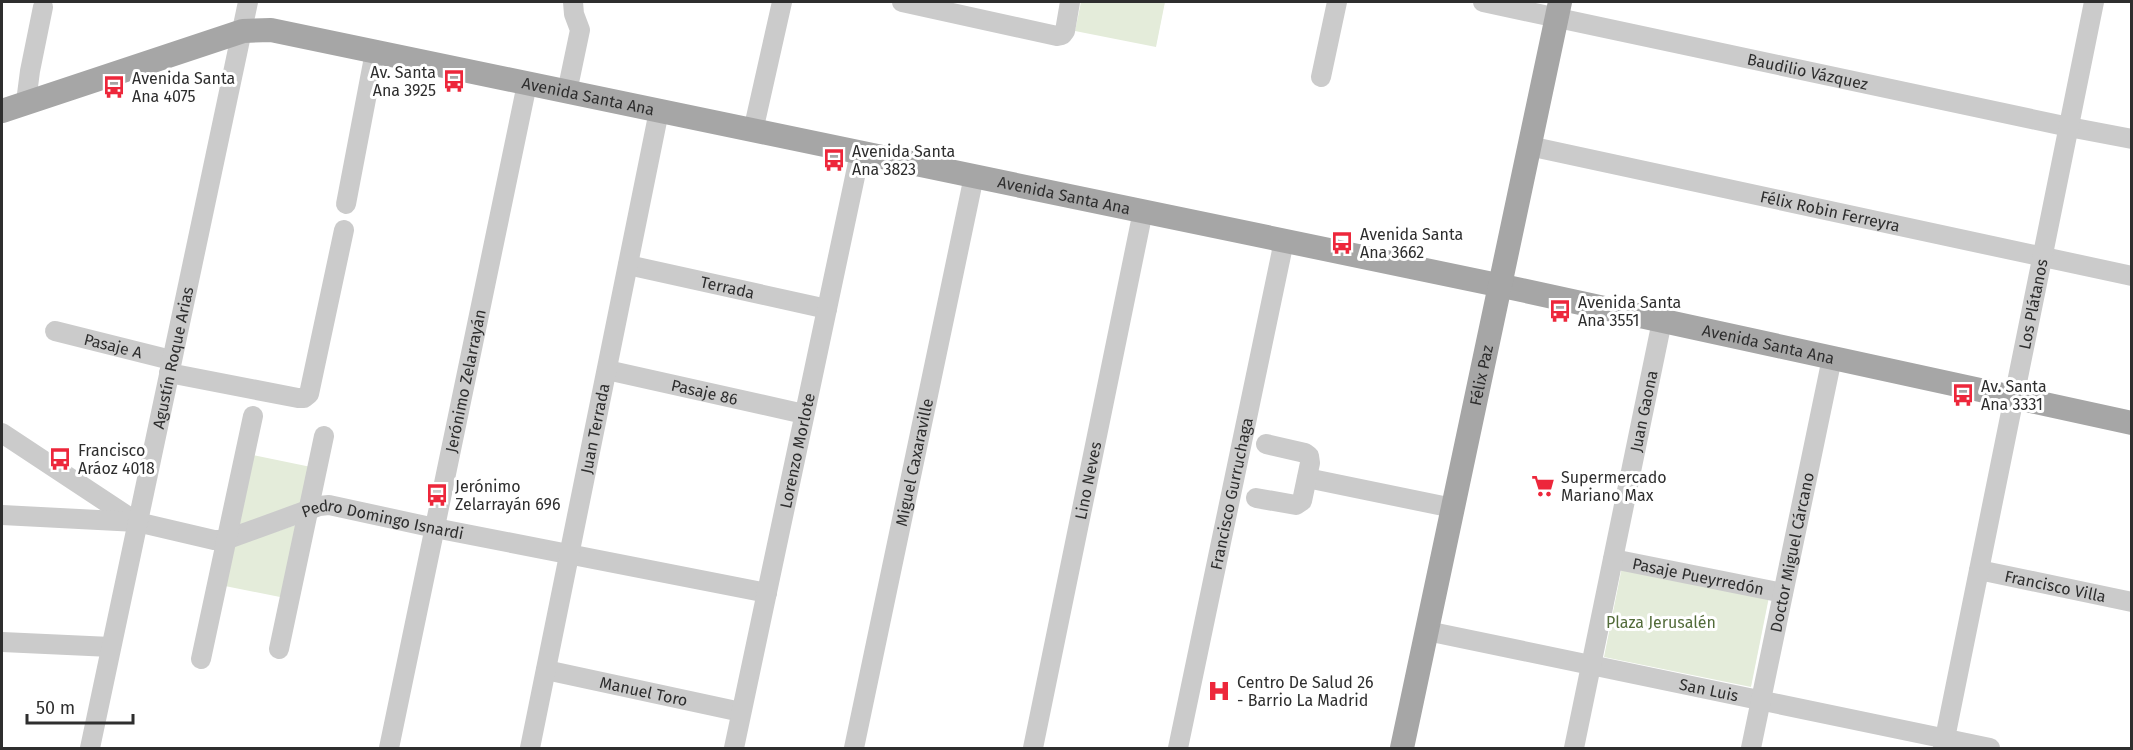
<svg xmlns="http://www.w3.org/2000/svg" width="2133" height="750" font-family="'Fira Sans',sans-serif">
  <rect width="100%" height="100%" fill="#fff"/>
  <g fill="#e4ecda">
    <polygon points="1081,2 1165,2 1156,47 1075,31"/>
    <polygon points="248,454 311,467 303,506 232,532"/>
    <polygon points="299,524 285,598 220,585 230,547"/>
    <polygon points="1622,567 1769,597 1751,687 1604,657"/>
  </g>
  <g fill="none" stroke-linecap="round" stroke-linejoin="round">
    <g stroke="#cbcbcb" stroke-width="20">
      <polyline points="902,2 1057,36 1062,35 1065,31 1070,2"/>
      <path id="s1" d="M1483 2 2069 127 2132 139"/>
      <polyline points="1321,77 1337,2"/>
      <polyline points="567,92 580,30 574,14 573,2"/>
      <polyline points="26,102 30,71 43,7"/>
      <polyline points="753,131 782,2"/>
      <path id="s2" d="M1529 146 2132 276"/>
      <polyline points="346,204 375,52"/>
      <path id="s3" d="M628 265 827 309"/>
      <path id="s4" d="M55 331 171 360"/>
      <path id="s5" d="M607 370 804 414"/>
      <polyline points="169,373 298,398 304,398 309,394 344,230"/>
      <polyline points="2,433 135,521"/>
      <polyline points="1307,478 1453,508"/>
      <polyline points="1256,498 1296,505 1302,501 1310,463 1309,456 1305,453 1266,444"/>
      <path id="s6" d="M2 515 137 522 214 540H225L319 506 329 505 435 528 767 593"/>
      <path id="s7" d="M1613 559 1783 593"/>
      <path id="s8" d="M1979 570 2132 602"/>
      <path id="s9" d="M1427 631 1990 748"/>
      <polyline points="2,642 111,647"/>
      <polyline points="279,649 324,436"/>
      <polyline points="201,659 253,416"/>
      <path id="s10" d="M546 670 741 712"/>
      <path id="s11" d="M90 748 248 2"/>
      <path id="s12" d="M389 748 527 84"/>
      <path id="s13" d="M530 748 659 111"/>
      <path id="s14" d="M734 748 860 153"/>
      <path id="s15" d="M854 748 974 176"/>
      <path id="s16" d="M1033 748 1143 211"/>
      <path id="s17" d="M1178 748 1284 241"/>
      <path id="s18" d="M1574 748 1662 321"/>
      <path id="s19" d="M1751 748 1832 358"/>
      <path id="s20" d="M1943 748 2094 2"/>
    </g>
    <g stroke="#a6a6a6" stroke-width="24">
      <path id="s21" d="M2 111 243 31 271 30 1512 288 2132 423"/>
      <path id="s22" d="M1402 748 1560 2"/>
    </g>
  </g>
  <defs>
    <g id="bus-bare" transform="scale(1.8)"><path d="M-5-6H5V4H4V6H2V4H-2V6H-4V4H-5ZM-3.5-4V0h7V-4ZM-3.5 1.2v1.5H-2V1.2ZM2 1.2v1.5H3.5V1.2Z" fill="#ed273b" stroke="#fff" stroke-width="2.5" paint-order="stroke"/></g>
    <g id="supermarket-bare" transform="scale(1.8)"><path d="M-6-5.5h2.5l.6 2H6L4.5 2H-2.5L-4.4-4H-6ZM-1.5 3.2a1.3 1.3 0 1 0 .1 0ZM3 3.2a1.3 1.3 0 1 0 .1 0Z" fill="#ed273b" stroke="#fff" stroke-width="2.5" paint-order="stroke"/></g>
    <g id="hospital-bare" transform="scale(1.8)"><path d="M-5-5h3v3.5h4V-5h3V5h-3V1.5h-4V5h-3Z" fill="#ed273b" stroke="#fff" stroke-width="2.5" paint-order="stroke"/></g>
  </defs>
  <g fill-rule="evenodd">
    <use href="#bus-bare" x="454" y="81"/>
    <use href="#bus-bare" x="114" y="87"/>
    <use href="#bus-bare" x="834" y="160"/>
    <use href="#bus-bare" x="1342" y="243"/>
    <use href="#bus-bare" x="1560" y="311"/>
    <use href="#bus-bare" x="1963" y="395"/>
    <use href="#bus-bare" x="60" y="459"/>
    <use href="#supermarket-bare" x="1543" y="486"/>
    <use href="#bus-bare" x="437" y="495"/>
    <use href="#hospital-bare" x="1219" y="691"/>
  </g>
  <g text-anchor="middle" stroke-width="6" stroke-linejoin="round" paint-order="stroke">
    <g font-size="16" fill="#2e2e2e" stroke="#fff">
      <text dy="6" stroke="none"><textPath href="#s1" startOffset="332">Baudilio Vázquez</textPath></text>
      <text dy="6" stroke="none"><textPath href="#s21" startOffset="606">Avenida Santa Ana</textPath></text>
      <text dy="6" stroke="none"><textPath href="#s21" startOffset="1092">Avenida Santa Ana</textPath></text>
      <text dy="6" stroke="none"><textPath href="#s2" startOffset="308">Félix Robin Ferreyra</textPath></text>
      <text dy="6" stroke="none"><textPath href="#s3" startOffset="102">Terrada</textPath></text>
      <text dy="6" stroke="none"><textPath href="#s20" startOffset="453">Los Plátanos</textPath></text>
      <text dy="6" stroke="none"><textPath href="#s21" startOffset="1812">Avenida Santa Ana</textPath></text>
      <text dy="6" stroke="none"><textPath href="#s4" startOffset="60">Pasaje A</textPath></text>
      <text dy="6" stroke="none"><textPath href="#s11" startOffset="399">Agustín Roque Arias</textPath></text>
      <text dy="6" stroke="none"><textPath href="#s22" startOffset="381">Félix Paz</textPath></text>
      <text dy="6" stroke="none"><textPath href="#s12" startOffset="375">Jerónimo Zelarrayán</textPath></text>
      <text dy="6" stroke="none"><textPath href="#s5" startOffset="100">Pasaje 86</textPath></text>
      <text dy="6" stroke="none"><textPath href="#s18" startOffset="344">Juan Gaona</textPath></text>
      <text dy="6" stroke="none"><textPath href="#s13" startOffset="326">Juan Terrada</textPath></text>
      <text dy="6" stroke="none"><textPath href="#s14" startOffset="304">Lorenzo Morlote</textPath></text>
      <text dy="6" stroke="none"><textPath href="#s15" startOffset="292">Miguel Caxaraville</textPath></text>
      <text dy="6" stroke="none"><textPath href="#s16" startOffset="273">Lino Neves</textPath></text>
      <text dy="6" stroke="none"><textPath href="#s17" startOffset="260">Francisco Gurruchaga</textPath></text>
      <text dy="6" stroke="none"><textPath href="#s6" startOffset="390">Pedro Domingo Isnardi</textPath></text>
      <text dy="6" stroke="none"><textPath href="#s19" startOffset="200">Doctor Miguel Cárcano</textPath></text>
      <text dy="6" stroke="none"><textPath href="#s7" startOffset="87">Pasaje Pueyrredón</textPath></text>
      <text dy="6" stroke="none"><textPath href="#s8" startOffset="78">Francisco Villa</textPath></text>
      <text dy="6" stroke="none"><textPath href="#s9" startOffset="288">San Luis</textPath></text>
      <text dy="6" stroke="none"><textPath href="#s10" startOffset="100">Manuel Toro</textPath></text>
    </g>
    <g font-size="16" fill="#2e2e2e" stroke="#fff" text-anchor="start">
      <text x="436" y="78" text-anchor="end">Av. Santa<tspan x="436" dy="18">Ana 3925</tspan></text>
      <text x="132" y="84">Avenida Santa<tspan x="132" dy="18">Ana 4075</tspan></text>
      <text x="852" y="157">Avenida Santa<tspan x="852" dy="18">Ana 3823</tspan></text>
      <text x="1360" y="240">Avenida Santa<tspan x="1360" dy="18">Ana 3662</tspan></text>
      <text x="1578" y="308">Avenida Santa<tspan x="1578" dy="18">Ana 3551</tspan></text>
      <text x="1981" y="392">Av. Santa<tspan x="1981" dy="18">Ana 3331</tspan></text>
      <text x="78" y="456">Francisco<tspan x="78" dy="18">Aráoz 4018</tspan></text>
      <text x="1561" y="483">Supermercado<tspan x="1561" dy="18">Mariano Max</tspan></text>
      <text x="455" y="492">Jerónimo<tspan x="455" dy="18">Zelarrayán 696</tspan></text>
      <text x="1237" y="688">Centro De Salud 26<tspan x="1237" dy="18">- Barrio La Madrid</tspan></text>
    </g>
    <g font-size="16" fill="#526b39" stroke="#fff">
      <text x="1661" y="628">Plaza Jerusalén</text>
    </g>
  </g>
  <rect width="2133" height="750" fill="none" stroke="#2e2e2e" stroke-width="6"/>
  <path d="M27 714v9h106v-9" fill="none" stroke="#2e2e2e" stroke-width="3"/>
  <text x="36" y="714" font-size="18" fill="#2e2e2e" stroke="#ffffff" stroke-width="4.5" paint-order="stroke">50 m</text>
</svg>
